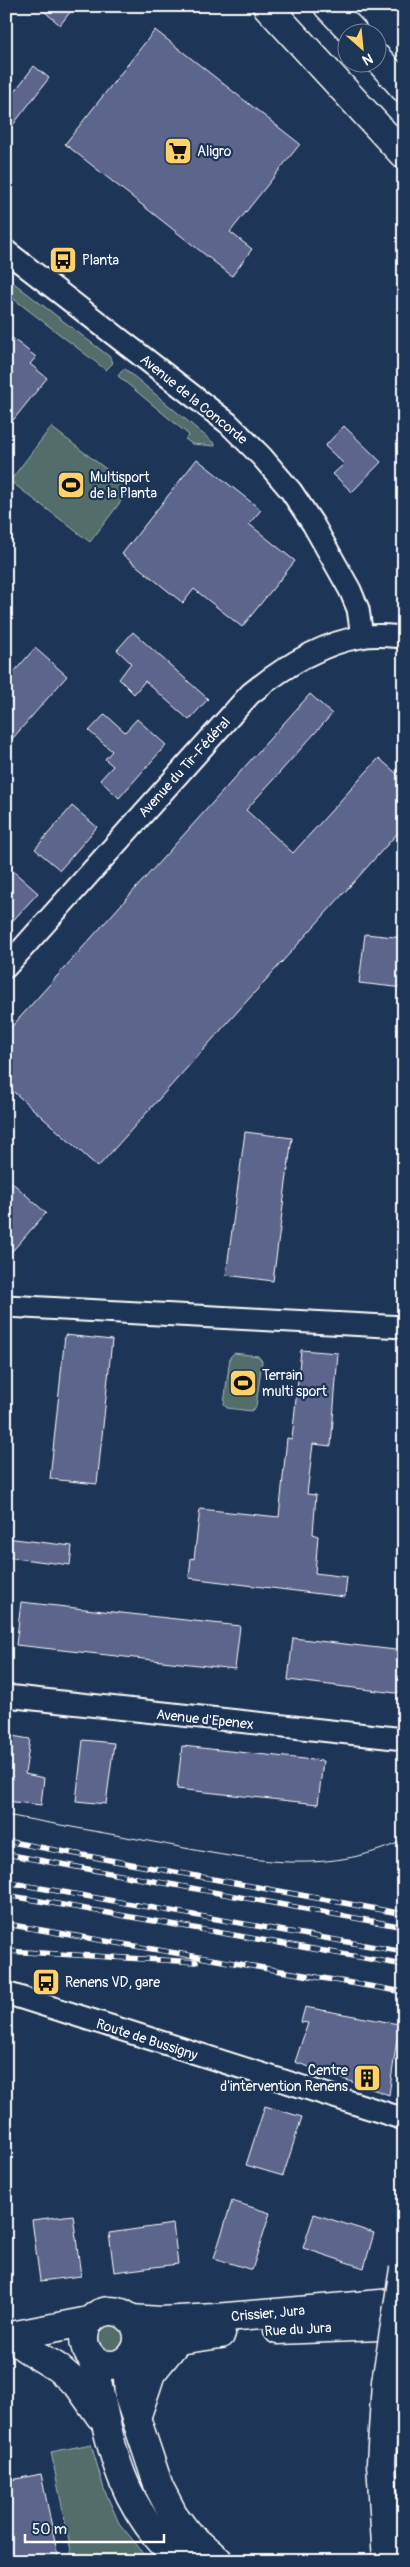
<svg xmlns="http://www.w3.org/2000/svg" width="410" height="2567" font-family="Pangolin,sans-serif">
  <rect width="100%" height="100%" fill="#1d3557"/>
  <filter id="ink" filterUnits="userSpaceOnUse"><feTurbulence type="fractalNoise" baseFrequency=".02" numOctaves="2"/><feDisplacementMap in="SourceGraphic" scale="10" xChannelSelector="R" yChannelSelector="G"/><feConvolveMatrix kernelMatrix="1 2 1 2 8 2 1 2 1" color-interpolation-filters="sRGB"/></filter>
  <g filter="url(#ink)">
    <g fill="#536d6b" stroke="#a9b6b5">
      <polygon points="6,277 110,357 113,363 106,370 6,293"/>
      <polygon points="124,368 215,444 215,446 192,444 185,439 189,435 118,376"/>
      <polygon points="51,427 131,488 90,542 10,481"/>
      <polygon points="234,1353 258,1356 262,1361 256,1407 251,1411 227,1408 224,1404 230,1357"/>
      <circle cx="111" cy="2338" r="13"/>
      <polygon points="91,2444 104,2489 119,2523 150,2561 73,2561 51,2452"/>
    </g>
    <g fill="#5c658c" stroke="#fff">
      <polygon points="38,6 75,6 60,25"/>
      <polygon points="155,30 300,144 230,232 252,249 232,276 65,144"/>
      <polygon points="34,66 49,78 6,134 6,103"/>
      <polygon points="6,333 36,357 30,364 47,378 6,429"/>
      <polygon points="344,426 381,462 352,492 333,474 344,464 325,446"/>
      <polygon points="197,459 261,510 249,524 295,561 242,627 194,589 183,603 122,554"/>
      <polygon points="133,632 208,699 189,720 145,681 134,694 119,679 131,663 117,650"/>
      <polygon points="35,648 67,676 6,746 6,681"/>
      <polygon points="310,694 332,714 246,810 293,853 379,758 404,780 404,826 98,1167 6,1085 6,1033"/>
      <polygon points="105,714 125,732 137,719 166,745 119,798 100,780 113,766 105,759 112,751 89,731"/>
      <polygon points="72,806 97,827 60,870 35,849"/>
      <polygon points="13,871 38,893 6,928 6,878"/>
      <polygon points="365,934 404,938 404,988 359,983"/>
      <polygon points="245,1132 292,1138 273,1281 226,1275"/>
      <polygon points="6,1177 46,1213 6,1258"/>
      <polygon points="65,1335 112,1340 97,1484 50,1479"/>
      <polygon points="301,1350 338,1353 331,1446 313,1444 307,1494 316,1495 313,1534 318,1536 315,1573 347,1577 345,1597 189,1578 191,1558 194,1559 200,1509 279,1517 287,1438 292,1439"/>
      <polygon points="6,1538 72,1546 70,1565 6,1557"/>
      <polygon points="21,1602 240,1626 235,1669 16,1645"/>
      <polygon points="293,1638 404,1651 404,1694 288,1680"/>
      <polygon points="6,1735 30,1739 25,1774 44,1778 41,1805 6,1801"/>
      <polygon points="83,1740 114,1743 106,1804 76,1801"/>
      <polygon points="182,1746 323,1761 318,1804 177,1789"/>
      <polygon points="305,2007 404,2025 404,2040 397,2039 389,2095 295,2062 308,2023 301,2022"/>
      <polygon points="265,2106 302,2117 283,2176 246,2165"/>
      <polygon points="232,2201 270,2213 252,2270 214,2258"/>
      <polygon points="314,2214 374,2233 364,2268 303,2248"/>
      <polygon points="73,2215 81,2276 40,2281 32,2220"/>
      <polygon points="173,2224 178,2264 114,2272 109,2233"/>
      <polygon points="41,2474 59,2561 6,2561 6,2481"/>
    </g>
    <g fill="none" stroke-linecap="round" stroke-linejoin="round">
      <g stroke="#fff" stroke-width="25">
        <g id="minor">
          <polyline points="6,251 228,423 262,457 291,491 313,524 350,590 358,609 362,636"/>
          <path d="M6 967 250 694C281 669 321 643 361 637 375 634 390 636 404 637"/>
          <polyline points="6,1306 404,1327"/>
          <polyline points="6,1696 404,1739"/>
          <polyline points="6,1993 404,2119"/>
        </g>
      </g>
      <g stroke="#fff" stroke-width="31">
        <g id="major">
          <circle cx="111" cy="2338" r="27"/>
          <polyline points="131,2319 160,2321 215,2318 404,2302"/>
          <polyline points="278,2330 404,2325"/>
          <polyline points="6,2337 89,2321"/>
          <polyline points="24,2347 58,2368 79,2386 100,2416"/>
          <polyline points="134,2353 178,2340 221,2334"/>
          <path d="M92 2357C109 2437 116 2504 181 2561"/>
          <polyline points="127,2361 129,2397 159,2487 173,2514 187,2533 219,2561"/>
          <polyline points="386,2382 381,2463 387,2561"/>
          <polyline points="137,2415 151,2373 178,2340"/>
        </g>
      </g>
      <g stroke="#fff" stroke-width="31">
        <g id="highway">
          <polyline points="267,6 404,155"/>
          <polyline points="328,6 353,32"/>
          <polyline points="378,59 404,88"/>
        </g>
      </g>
      <use href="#minor" stroke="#1d3557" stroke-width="21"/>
      <use href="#major" stroke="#1d3557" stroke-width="28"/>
      <use href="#highway" stroke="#1d3557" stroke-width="28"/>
      <path stroke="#fff" stroke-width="1" d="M6 1815C57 1824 108 1834 159 1843 241 1859 325 1878 404 1840"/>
      <g stroke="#fff" stroke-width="5.5">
        <g id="rail">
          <polyline points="6,1841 404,1914"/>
          <polyline points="6,1854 404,1927"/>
          <polyline points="6,1882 404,1952"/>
          <polyline points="6,1895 404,1965"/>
          <polyline points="6,1924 404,1992"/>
          <polyline points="6,1951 196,1962"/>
        </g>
      </g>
      <use href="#rail" stroke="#1d3557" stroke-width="4" stroke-dasharray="11" stroke-linecap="butt"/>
      <g stroke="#fff" stroke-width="31" stroke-linecap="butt">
        <polyline id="major-bridge" points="386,2382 404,2269"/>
      </g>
      <use href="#major-bridge" stroke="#1d3557" stroke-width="28"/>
    </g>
  </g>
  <defs>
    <g id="supermarket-square" transform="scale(1.4375)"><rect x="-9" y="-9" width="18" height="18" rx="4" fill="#ffd166" stroke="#1d3557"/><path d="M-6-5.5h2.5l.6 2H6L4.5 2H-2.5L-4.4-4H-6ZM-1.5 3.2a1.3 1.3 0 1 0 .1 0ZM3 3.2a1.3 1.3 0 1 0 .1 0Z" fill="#111"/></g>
    <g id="bus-square" transform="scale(1.4375)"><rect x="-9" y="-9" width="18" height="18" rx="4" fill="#ffd166" stroke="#1d3557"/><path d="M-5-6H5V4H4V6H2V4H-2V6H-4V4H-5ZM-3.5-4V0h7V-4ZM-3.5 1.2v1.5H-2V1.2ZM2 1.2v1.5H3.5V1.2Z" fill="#111"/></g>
    <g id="stadium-square" transform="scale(1.4375)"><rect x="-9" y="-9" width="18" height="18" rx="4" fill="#ffd166" stroke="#1d3557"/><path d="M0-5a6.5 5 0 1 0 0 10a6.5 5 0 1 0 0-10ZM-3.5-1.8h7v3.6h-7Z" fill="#111"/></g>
    <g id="building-square" transform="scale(1.4375)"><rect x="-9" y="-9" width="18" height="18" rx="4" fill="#ffd166" stroke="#1d3557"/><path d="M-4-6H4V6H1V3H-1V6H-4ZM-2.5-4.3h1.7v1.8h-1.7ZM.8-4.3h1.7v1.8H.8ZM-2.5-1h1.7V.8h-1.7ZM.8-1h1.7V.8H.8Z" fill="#111"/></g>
  </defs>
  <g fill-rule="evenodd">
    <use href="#supermarket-square" x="178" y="151"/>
    <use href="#bus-square" x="63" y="260"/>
    <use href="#stadium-square" x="71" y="485"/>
    <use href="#stadium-square" x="243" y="1383"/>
    <use href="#bus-square" x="46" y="1982"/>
    <use href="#building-square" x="367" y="2078"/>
  </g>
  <g text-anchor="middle" stroke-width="4.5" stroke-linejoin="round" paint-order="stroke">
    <g font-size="14" fill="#fff" stroke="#1d3557" text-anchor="start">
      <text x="197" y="156">Aligro</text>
      <text x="82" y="265">Planta</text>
      <text x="90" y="482">Multisport<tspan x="90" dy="16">de la Planta</tspan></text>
      <text x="262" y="1380">Terrain<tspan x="262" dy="16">multi sport</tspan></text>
      <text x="65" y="1987">Renens VD, gare</text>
      <text x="348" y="2075" text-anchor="end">Centre<tspan x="348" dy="16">d'intervention Renens</tspan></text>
    </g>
    <g font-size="14" fill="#fff" stroke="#1d3557">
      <text transform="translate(194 399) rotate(39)" y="5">Avenue de la Concorde</text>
      <text transform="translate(184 767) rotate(-48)" y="5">Avenue du Tir-Fédéral</text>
      <text transform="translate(205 1719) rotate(6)" y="5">Avenue d'Epenex</text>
      <text transform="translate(147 2039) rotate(18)" y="5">Route de Bussigny</text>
      <text transform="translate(268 2313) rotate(-5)" y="5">Crissier, Jura</text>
      <text transform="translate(298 2329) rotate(-3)" y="5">Rue du Jura</text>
    </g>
  </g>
  <rect width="410" height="2567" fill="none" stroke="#1d3557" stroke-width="25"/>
  <rect x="12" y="12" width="385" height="2542" fill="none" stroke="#fff" stroke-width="2" filter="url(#ink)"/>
  <g transform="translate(362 48) rotate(153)"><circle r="24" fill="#1d3557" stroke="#77869a"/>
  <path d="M0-4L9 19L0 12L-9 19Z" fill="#ffd166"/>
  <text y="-8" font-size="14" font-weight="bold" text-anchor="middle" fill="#ffffff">N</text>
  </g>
  <path d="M25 2534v8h139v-8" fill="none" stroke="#ffffff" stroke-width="2.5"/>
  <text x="32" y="2534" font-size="15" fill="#ffffff" stroke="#1d3557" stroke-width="4" paint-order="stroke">50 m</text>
</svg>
